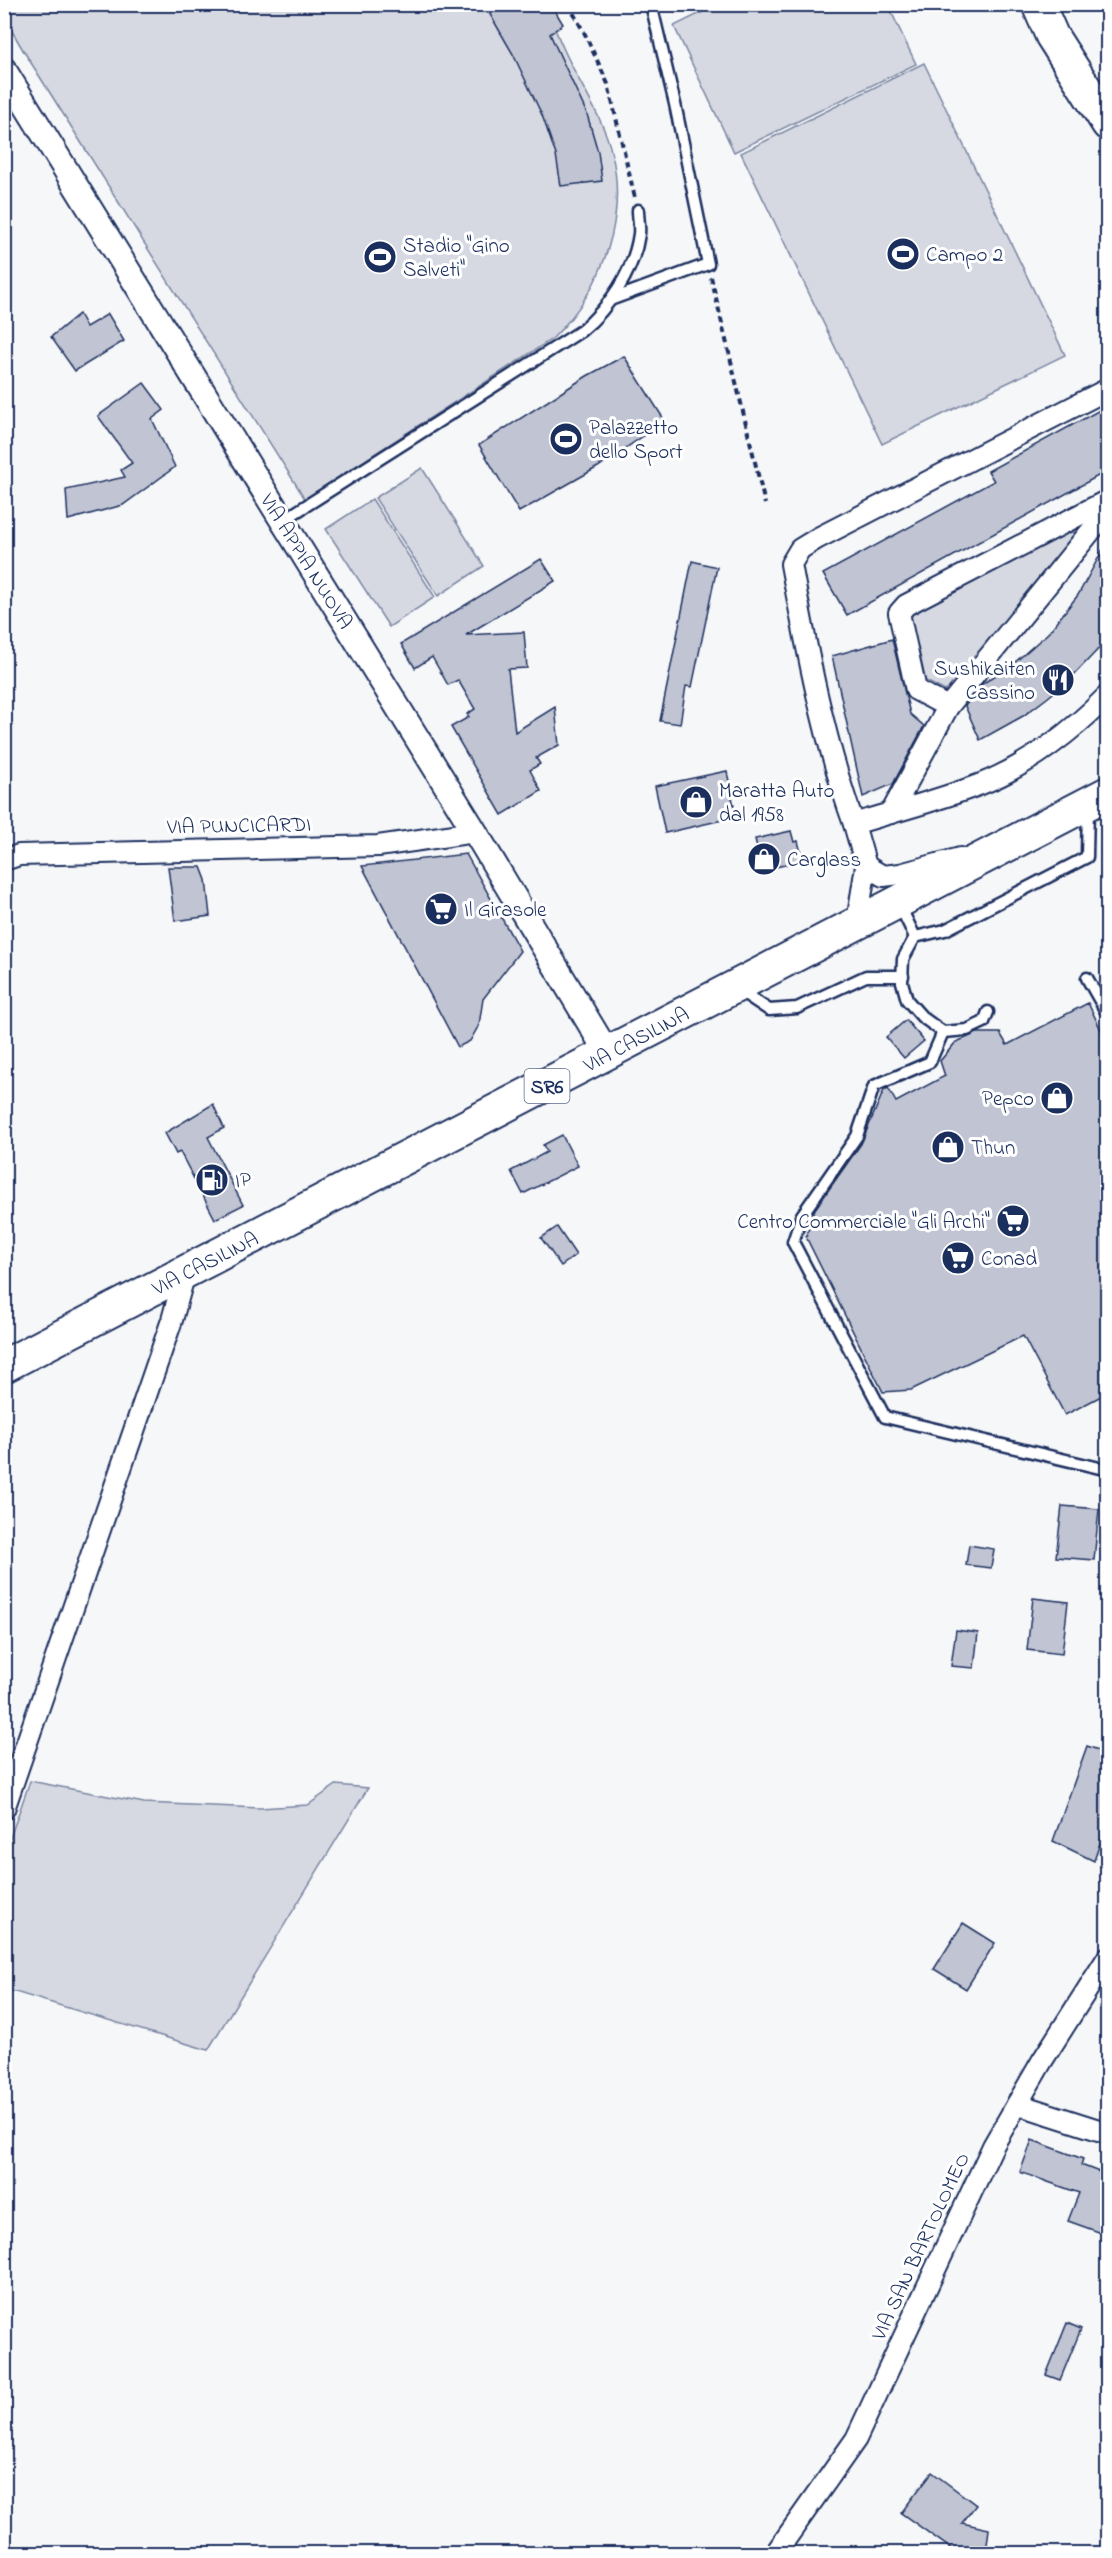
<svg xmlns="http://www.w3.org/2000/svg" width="1112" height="2558" font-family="'Indie Flower',sans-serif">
  <rect width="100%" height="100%" fill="#f6f7f9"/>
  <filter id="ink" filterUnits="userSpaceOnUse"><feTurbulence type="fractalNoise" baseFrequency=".0167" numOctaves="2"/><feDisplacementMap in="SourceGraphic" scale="12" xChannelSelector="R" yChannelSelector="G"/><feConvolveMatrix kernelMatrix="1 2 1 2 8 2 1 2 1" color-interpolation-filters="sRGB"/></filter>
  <g filter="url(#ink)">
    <g fill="#d6d9e2" stroke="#7884a0" stroke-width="1.5">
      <polygon points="719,4 888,5 916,64 734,152 674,26"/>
      <path d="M4 5H551C552 13 553 23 556 31 567 61 585 89 599 118 636 195 611 281 552 339L305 499 23 50 5 19Z"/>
      <polygon points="924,63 1065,355 882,444 741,153"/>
      <polygon points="422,468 484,566 438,596 375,498"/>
      <polygon points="372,499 435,597 389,627 326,529"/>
      <polygon points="1062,529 1073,530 1077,539 956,688 945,691 924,680 908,618 911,610"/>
      <polygon points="30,1781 144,1803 260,1808 308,1805 336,1785 368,1788 208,2050 5,1989 5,1852"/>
    </g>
    <g fill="#c0c4d3" stroke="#1b2f5e" stroke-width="1.5">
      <polygon points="484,4 551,4 563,24 550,34 587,114 598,152 602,181 561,186 556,155 542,115 513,54"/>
      <polygon points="79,314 86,327 108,314 124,341 75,371 51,337"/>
      <polygon points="624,356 665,421 598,467 519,512 479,445 587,376"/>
      <polygon points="144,383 164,410 152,419 175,467 123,505 68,520 66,490 125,477 121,470 132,463 98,416"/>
      <polygon points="1107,406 1107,471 847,615 823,574 994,481 988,471"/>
      <polygon points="1107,542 1107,640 1068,681 1047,698 1023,716 980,740 965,706 982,684 1013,664 1048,633 1078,595"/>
      <polygon points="541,559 555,581 466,635 524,632 527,668 508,669 515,732 555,707 559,745 536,758 540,764 530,770 541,791 502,815 451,727 469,717 467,714 475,709 458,680 448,685 432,657 415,668 401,644"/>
      <polygon points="692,561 717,567 692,687 686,686 680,724 660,721"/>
      <polygon points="892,639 910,714 924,726 893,784 863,797 832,656"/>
      <polygon points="727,771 736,817 665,833 655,786"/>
      <polygon points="791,831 794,842 798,841 803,861 762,870 755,839"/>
      <polygon points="466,854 520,951 483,999 479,1025 470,1041 458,1047 362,866"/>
      <polygon points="168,867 201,867 206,880 210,916 175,921"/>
      <polygon points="1088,1003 1107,1042 1107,1393 1065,1415 1023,1336 911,1390 883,1392 806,1237 815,1209 861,1144 884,1090 888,1088 896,1102 945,1076 940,1061 956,1042 966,1038 977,1033 1000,1033 1007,1045"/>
      <polygon points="906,1020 924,1041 904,1058 886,1037"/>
      <polygon points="213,1104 224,1128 208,1137 243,1205 215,1219 180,1152 176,1154 165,1133"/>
      <polygon points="562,1135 578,1166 523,1194 511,1171 547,1152 543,1145"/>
      <polygon points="557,1227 576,1255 561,1266 541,1238"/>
      <polygon points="1062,1506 1099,1509 1094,1560 1056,1557"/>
      <polygon points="969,1545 994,1549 991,1568 966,1565"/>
      <polygon points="1033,1598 1068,1602 1062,1654 1027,1650"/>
      <polygon points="956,1630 978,1633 974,1668 951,1666"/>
      <polygon points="1087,1746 1107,1753 1107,1822 1094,1861 1053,1841"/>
      <polygon points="963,1923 995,1943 966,1989 934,1969"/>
      <polygon points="1032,2140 1083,2159 1081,2165 1107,2175 1107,2235 1068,2221 1079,2193 1020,2172"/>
      <polygon points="1067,2323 1081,2329 1060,2380 1046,2375"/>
      <polygon points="932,2472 976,2505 962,2523 989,2529 986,2553 957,2553 901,2513"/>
    </g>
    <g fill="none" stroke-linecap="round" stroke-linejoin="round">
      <g stroke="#1b2f5e" stroke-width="15">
        <g id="service">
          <polyline points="610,300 708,264 675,104 651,4"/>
          <path d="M282 521 581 331C609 308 634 271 639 234 640 227 638 218 638 210"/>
          <polyline points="899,904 915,937 903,959 902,982 907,1000 922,1017 943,1032 967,1030 984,1022 988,1012"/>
          <polyline points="915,937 945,930 1087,857 1088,806"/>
          <polyline points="1087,978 1108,1015"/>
          <polyline points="739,990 769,1010 797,1008 866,976 903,976"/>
          <polyline points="943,1032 930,1062 874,1086 857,1136 802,1215 793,1242 885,1417 1108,1470"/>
        </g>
      </g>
      <g stroke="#1b2f5e" stroke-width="24">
        <g id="minor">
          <polyline points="948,707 916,690 899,613 906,605 1108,500"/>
          <polyline points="891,813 948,707 1108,510"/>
          <path d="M854 824C824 741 807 651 791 564L800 549 818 538 1108 389"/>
          <polyline points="4,860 19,855 378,846 475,832"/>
          <polyline points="866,866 883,876 900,874 960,858"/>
          <path d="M857 922 866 866 854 824C896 811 940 800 981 784 1027 766 1073 731 1108 695"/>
          <polyline points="4,1809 172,1320 185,1273"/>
          <polyline points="1017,2104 1108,2133"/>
          <polyline points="775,2554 856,2439 993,2146 1042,2061 1108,1957"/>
        </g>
      </g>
      <g stroke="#1b2f5e" stroke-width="28">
        <polyline id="tertiary" points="4,70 475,832 608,1054"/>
      </g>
      <g stroke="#1b2f5e" stroke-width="36">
        <g id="primary">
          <polyline points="1038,4 1052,36 1108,124"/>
          <polyline points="4,1366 1108,793"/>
        </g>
      </g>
      <g stroke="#1b2f5e" stroke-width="4" stroke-dasharray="6 4.5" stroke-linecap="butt">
        <polyline points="568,4 584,32 608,84 635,198"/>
        <polyline points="711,277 765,504"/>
      </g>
      <use href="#service" stroke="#fff" stroke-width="10"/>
      <use href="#minor" stroke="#fff" stroke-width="20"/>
      <use href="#tertiary" stroke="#fff" stroke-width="24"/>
      <use href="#primary" stroke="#fff" stroke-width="32"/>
    </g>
  </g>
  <defs>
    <g id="stadium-disc" transform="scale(1.725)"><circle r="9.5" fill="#1b2f5e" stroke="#fff"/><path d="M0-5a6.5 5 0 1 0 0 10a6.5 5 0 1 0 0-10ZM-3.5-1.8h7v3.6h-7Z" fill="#fff"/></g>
    <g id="restaurant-disc" transform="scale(1.725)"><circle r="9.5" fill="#1b2f5e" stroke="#fff"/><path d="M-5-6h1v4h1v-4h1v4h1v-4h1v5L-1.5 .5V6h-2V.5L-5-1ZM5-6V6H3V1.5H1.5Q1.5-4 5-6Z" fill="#fff"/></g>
    <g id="shop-disc" transform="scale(1.725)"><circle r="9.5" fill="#1b2f5e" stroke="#fff"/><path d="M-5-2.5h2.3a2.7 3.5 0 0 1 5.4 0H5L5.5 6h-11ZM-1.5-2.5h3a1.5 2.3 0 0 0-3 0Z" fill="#fff"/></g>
    <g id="supermarket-disc" transform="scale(1.725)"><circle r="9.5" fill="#1b2f5e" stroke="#fff"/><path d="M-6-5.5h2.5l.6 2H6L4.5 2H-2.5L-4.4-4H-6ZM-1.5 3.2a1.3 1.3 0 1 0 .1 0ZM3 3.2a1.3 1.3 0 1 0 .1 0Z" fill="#fff"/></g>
    <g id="fuel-disc" transform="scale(1.725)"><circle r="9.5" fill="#1b2f5e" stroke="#fff"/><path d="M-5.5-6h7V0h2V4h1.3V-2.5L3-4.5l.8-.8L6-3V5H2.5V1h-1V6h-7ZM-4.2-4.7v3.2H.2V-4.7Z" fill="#fff"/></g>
  </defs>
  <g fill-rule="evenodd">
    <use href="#stadium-disc" x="903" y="254"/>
    <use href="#stadium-disc" x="380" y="257"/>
    <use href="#stadium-disc" x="566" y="439"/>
    <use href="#restaurant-disc" x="1058" y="680"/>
    <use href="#shop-disc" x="696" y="802"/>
    <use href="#shop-disc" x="764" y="859"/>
    <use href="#supermarket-disc" x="441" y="909"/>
    <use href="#shop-disc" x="1057" y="1098"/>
    <use href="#shop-disc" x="948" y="1147"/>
    <use href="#fuel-disc" x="212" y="1180"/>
    <use href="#supermarket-disc" x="1013" y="1221"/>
    <use href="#supermarket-disc" x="958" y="1258"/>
  </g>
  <g text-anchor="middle" stroke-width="6" stroke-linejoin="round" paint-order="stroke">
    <rect fill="#fff" stroke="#5f6d8e" stroke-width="1.5" x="524.5" y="1069" width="45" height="34" rx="4.5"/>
    <g font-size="20" font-weight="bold" fill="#1b2f5e">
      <text x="547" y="1093">SR6</text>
    </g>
    <g font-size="21" fill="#1b2f5e" stroke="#fff" text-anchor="start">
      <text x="403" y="252">Stadio "Gino<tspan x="403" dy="24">Salveti"</tspan></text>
      <text x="926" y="261">Campo 2</text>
      <text x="589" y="434">Palazzetto<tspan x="589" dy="24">dello Sport</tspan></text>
      <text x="1035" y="675" text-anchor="end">Sushikaiten<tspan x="1035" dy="24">Cassino</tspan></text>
      <text x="719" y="797">Maratta Auto<tspan x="719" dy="24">dal 1958</tspan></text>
      <text x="787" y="866">Carglass</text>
      <text x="464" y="916">Il Girasole</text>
      <text x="1034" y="1105" text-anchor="end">Pepco</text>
      <text x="971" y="1154">Thun</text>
      <text x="235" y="1187">IP</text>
      <text x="990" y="1228" text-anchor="end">Centro Commerciale "Gli Archi"</text>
      <text x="981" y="1265">Conad</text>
    </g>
    <g font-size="21" fill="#1b2f5e" stroke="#fff">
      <text transform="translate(307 561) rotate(58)" y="7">VIA APPIA NUOVA</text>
      <text transform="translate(239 825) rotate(-1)" y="7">VIA PUNCICARDI</text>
      <text transform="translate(636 1039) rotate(-28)" y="7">VIA CASILINA</text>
      <text transform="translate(205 1263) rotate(-27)" y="7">VIA CASILINA</text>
      <text transform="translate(920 2246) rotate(-65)" y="7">VIA SAN BARTOLOMEO</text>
    </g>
  </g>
  <rect width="1112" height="2558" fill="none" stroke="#fff" stroke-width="24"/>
  <rect x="12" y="12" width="1088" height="2534" fill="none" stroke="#1b2f5e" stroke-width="2" filter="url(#ink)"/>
</svg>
